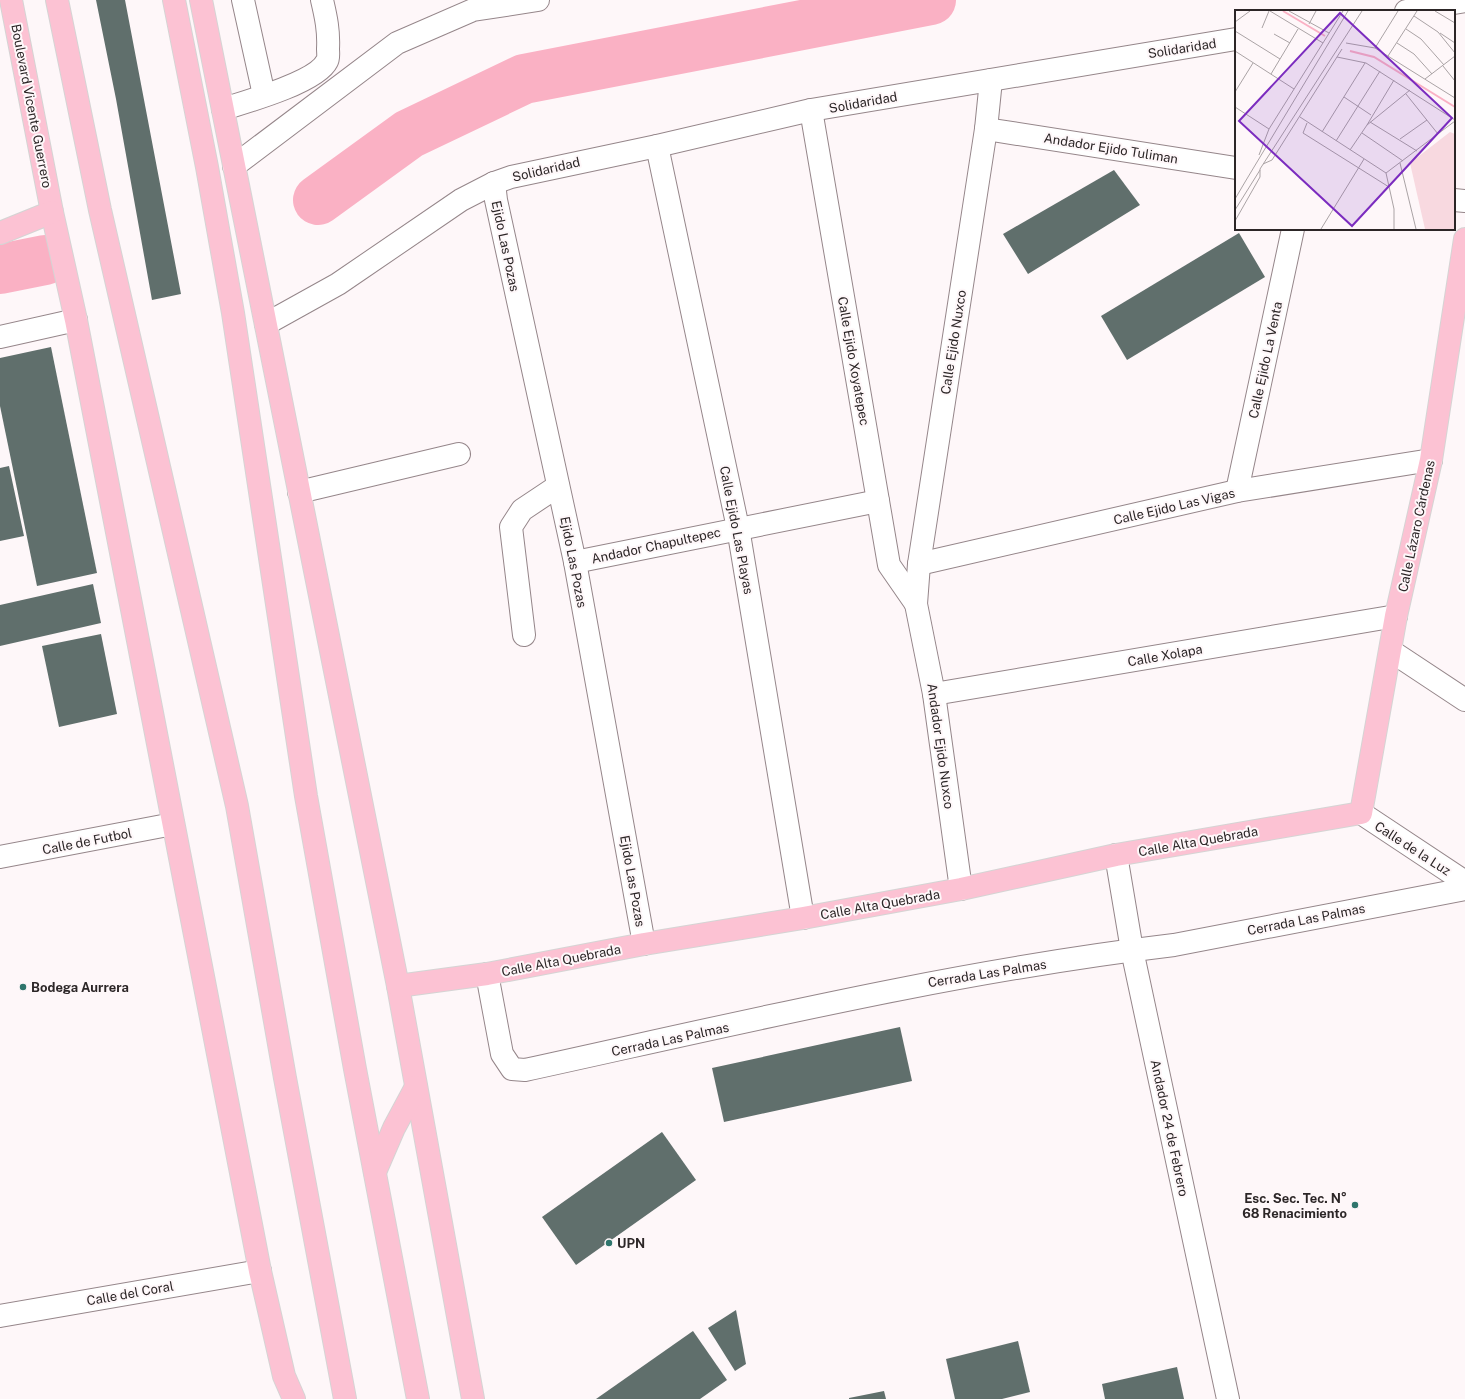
<svg xmlns="http://www.w3.org/2000/svg" width="1465" height="1399" font-family="'Public Sans',sans-serif">
  <rect width="100%" height="100%" fill="#fef7f9"/>
  <g fill="none" stroke-linecap="round" stroke-linejoin="round">
    <g stroke="#fab1c4" stroke-width="50">
      <polyline points="318,200 409,134 524,79 931,0"/>
      <polyline points="0,269 45,260"/>
    </g>
  </g>
  <g fill="#606f6c">
    <polygon points="96,0 125,0 181,294 152,300 116,99"/>
    <polygon points="1114,170 1140,205 1028,274 1003,234"/>
    <polygon points="1239,233 1265,277 1127,360 1101,316"/>
    <polygon points="51,347 97,573 37,586 0,406 0,358"/>
    <polygon points="9,466 24,536 0,541 0,468"/>
    <polygon points="93,584 101,623 0,646 0,605"/>
    <polygon points="101,634 117,714 59,727 42,646"/>
    <polygon points="900,1027 912,1081 724,1122 712,1068"/>
    <polygon points="662,1132 696,1180 576,1265 542,1217"/>
    <polygon points="736,1310 746,1364 735,1371 708,1328"/>
    <polygon points="693,1331 727,1380 700,1399 596,1399"/>
    <polygon points="1018,1341 1030,1392 1002,1399 955,1399 946,1359"/>
    <polygon points="1177,1367 1184,1399 1105,1399 1102,1384"/>
    <polygon points="884,1391 886,1399 849,1399 849,1398"/>
  </g>
  <g fill="none" stroke-linecap="round" stroke-linejoin="round">
    <g stroke="#95868a" stroke-width="24">
      <g id="minor">
        <polyline points="243,0 264,95"/>
        <polyline points="1406,11 1465,1"/>
        <path d="M223 109C246 102 317 82 327 61 329 58 328 52 328 49 329 31 326 17 322 0"/>
        <polyline points="811,110 889,565 916,604"/>
        <polyline points="986,129 1236,168"/>
        <polyline points="657,146 738,528 803,918"/>
        <polyline points="234,166 397,43 473,10 538,0"/>
        <polyline points="494,183 496,200 575,562 644,944"/>
        <polyline points="1454,200 1465,201"/>
        <polyline points="266,324 338,284 461,200 494,183 511,177 657,146 811,110 1236,39"/>
        <polyline points="0,337 76,320"/>
        <polyline points="1237,491 1293,229"/>
        <polyline points="299,492 459,454"/>
        <polyline points="575,562 878,501"/>
        <polyline points="919,564 1237,491 1431,460"/>
        <polyline points="524,635 511,527 522,510 558,486"/>
        <polyline points="1391,651 1465,700"/>
        <polyline points="934,694 1396,616"/>
        <polyline points="1361,813 1465,882"/>
        <polyline points="1116,855 1132,950 1228,1399"/>
        <polyline points="0,857 173,824"/>
        <polyline points="961,889 934,694 916,604 919,564 986,129 991,80"/>
        <path d="M487 974 502 1054 512 1069 525 1070C740 1023 955 971 1174 945L1465 889"/>
        <polyline points="0,1316 260,1271"/>
      </g>
    </g>
    <g stroke="#d5d4d4" stroke-width="24">
      <g id="major">
        <polyline points="11,0 52,212 76,320 260,1271 284,1376 294,1399"/>
        <polyline points="57,0 100,210 237,806 285,1078 345,1399"/>
        <polyline points="174,0 207,167 233,313 306,796 355,1069 418,1399"/>
        <polyline points="201,0 398,986 473,1399"/>
        <polyline points="0,233 52,212"/>
        <polyline points="398,986 487,974 644,944 803,918 961,889 1116,855 1361,813 1396,616 1431,460 1465,239"/>
        <polyline points="375,1172 394,1128 416,1087"/>
      </g>
    </g>
    <use href="#minor" stroke="#fff" stroke-width="22"/>
    <use href="#major" stroke="#fcc2d3" stroke-width="22"/>
  </g>
  <g fill="#2e756c" stroke="#fef7f9" stroke-width="1.5">
    <circle cx="23" cy="987" r="4"/>
    <circle cx="1355" cy="1205" r="4"/>
    <circle cx="609" cy="1243" r="4"/>
  </g>
  <g text-anchor="middle" stroke-width="4" stroke-linejoin="round" paint-order="stroke">
    <g font-size="13" fill="#2c2627" stroke="#fef7f9">
      <text transform="translate(1182 48) rotate(-9)" y="5">Solidaridad</text>
      <text transform="translate(863 102) rotate(-10)" y="5">Solidaridad</text>
      <text transform="translate(32 106) rotate(79)" y="5">Boulevard Vicente Guerrero</text>
      <text transform="translate(1111 148) rotate(9)" y="5">Andador Ejido Tuliman</text>
      <text transform="translate(546 169) rotate(-13)" y="5">Solidaridad</text>
      <text transform="translate(506 246) rotate(78)" y="5">Ejido Las Pozas</text>
      <text transform="translate(953 342) rotate(-81)" y="5">Calle Ejido Nuxco</text>
      <text transform="translate(1265 360) rotate(-78)" y="5">Calle Ejido La Venta</text>
      <text transform="translate(854 361) rotate(80)" y="5">Calle Ejido Xoyatepec</text>
      <text transform="translate(1174 506) rotate(-13)" y="5">Calle Ejido Las Vigas</text>
      <text transform="translate(1416 526) rotate(-78)" y="5">Calle Lázaro Cárdenas</text>
      <text transform="translate(737 530) rotate(79)" y="5">Calle Ejido Las Playas</text>
      <text transform="translate(656 545) rotate(-12)" y="5">Andador Chapultepec</text>
      <text transform="translate(574 562) rotate(79)" y="5">Ejido Las Pozas</text>
      <text transform="translate(1165 655) rotate(-10)" y="5">Calle Xolapa</text>
      <text transform="translate(941 746) rotate(82)" y="5">Andador Ejido Nuxco</text>
      <text transform="translate(87 841) rotate(-11)" y="5">Calle de Futbol</text>
      <text transform="translate(1198 841) rotate(-10)" y="5">Calle Alta Quebrada</text>
      <text transform="translate(1413 848) rotate(33)" y="5">Calle de la Luz</text>
      <text transform="translate(633 881) rotate(80)" y="5">Ejido Las Pozas</text>
      <text transform="translate(880 904) rotate(-10)" y="5">Calle Alta Quebrada</text>
      <text transform="translate(1306 919) rotate(-11)" y="5">Cerrada Las Palmas</text>
      <text transform="translate(561 960) rotate(-11)" y="5">Calle Alta Quebrada</text>
      <text transform="translate(987 973) rotate(-9)" y="5">Cerrada Las Palmas</text>
      <text transform="translate(670 1039) rotate(-12)" y="5">Cerrada Las Palmas</text>
      <text transform="translate(1170 1128) rotate(78)" y="5">Andador 24 de Febrero</text>
      <text transform="translate(130 1293) rotate(-10)" y="5">Calle del Coral</text>
    </g>
    <g font-size="13" font-weight="bold" fill="#2c2627" stroke="#fef7f9" text-anchor="start">
      <text x="31" y="992">Bodega Aurrera</text>
      <text x="1347" y="1203" text-anchor="end">Esc. Sec. Tec. N°<tspan x="1347" dy="15">68 Renacimiento</tspan></text>
      <text x="617" y="1248">UPN</text>
    </g>
  </g>
  <g transform="translate(1235 10)">
    <rect width="220" height="220" fill="#fef7f9"/>
    <path d="M215 122 220 124V219H190L175 153Z" fill="#f8d9e0"/>
    <path fill="none" stroke="#fab1c4" stroke-width="2" d="M48 1 90 26M115 41 139 47 220 97"/>
    <path fill="none" stroke="#aaa3a5" stroke-width="1" d="M35 1 88 33M54 1 94 23M200 1 220 13M179 6 203 22 220 43M0 12 15 1M74 14 81 1M27 18 34 1M171 19 186 29 209 55M0 21 45 49M205 23 220 33M39 24 55 33M111 33 140 38 220 88M162 33 179 44 197 64M140 38 163 1M0 41 59 79M153 46 182 1M102 47 131 53 220 110M208 56 220 71M36 64 63 19M190 69 220 46M0 82 18 53M171 84 203 124M109 87 136 105M0 97 34 119M65 107 151 163 220 111M135 112 182 141M72 113 68 123 154 177M132 115 159 70M87 122 130 53M127 123 168 151M165 129 192 110M101 131 145 61M115 140 132 115 175 80M24 145 34 119 108 1M165 153 181 219M28 154 37 150 107 39M25 159 127 1M151 163 159 199V219M10 172 113 1M0 189 10 172M0 200 25 160M0 211 25 167V159M86 219 129 149"/>
    <path fill="#7b2cbf" fill-opacity="0.15" stroke="#7b2cbf" stroke-width="2" d="M105 3 217 108 117 216 4 111Z"/>
    <rect width="220" height="220" fill="none" stroke="#2c2627" stroke-width="2"/>
  </g>
</svg>
